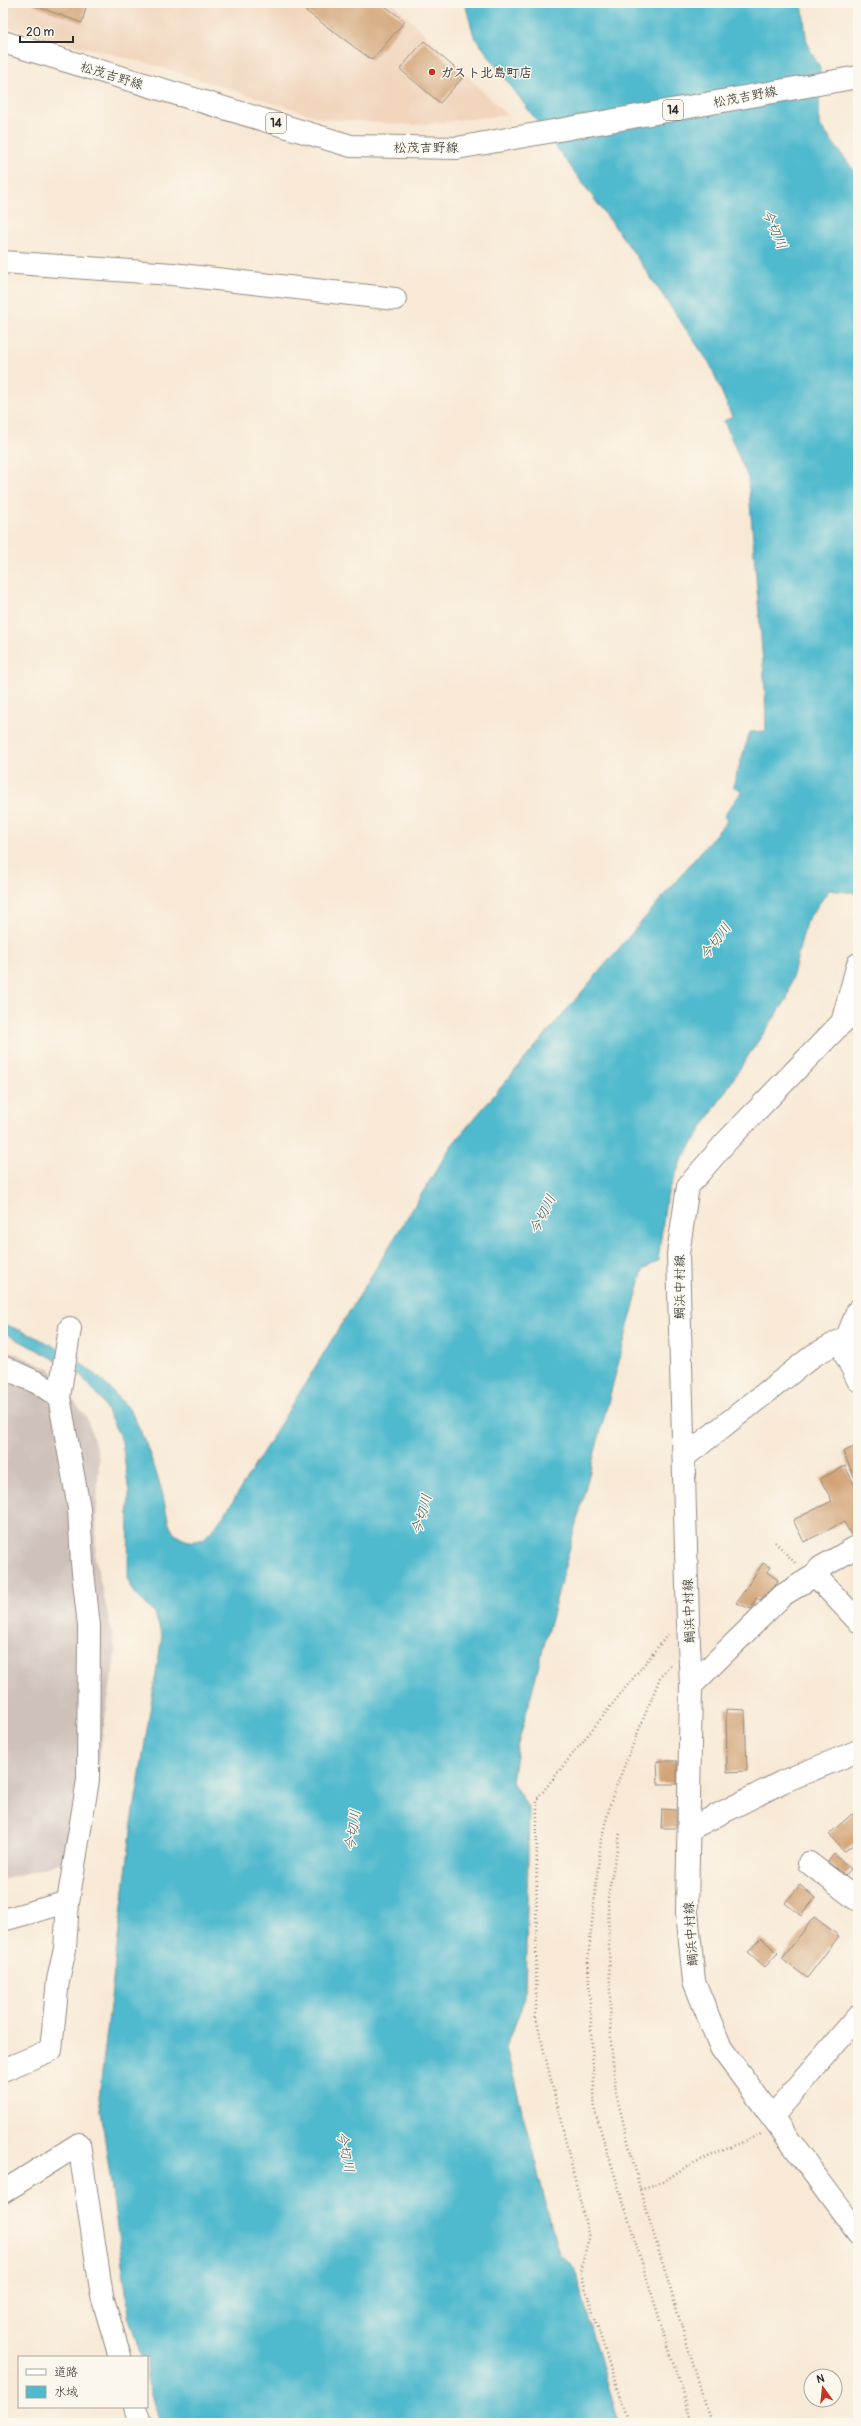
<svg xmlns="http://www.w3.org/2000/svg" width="861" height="2426" font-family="Pangolin,'Klee One',sans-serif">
  <rect width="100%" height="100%" fill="#fbf7ec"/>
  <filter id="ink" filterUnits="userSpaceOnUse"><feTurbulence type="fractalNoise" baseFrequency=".025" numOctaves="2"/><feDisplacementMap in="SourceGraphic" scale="8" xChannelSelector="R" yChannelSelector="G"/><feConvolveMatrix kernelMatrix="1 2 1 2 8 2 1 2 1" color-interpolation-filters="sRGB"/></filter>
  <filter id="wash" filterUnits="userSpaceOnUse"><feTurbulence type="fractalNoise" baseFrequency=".012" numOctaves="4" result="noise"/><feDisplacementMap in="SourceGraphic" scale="16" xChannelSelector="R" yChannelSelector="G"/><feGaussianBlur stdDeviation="0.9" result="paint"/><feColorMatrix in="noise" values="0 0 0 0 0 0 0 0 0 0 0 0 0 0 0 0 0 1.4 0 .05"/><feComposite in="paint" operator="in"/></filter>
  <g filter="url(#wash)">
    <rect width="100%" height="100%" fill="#f8e9d6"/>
    <polygon fill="#f1d5bd" points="3,3 393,3 507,115 415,125 324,119 157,66 3,26"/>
    <polygon fill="#cec1ba" points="3,1348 50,1369 87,1418 99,1458 95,1558 116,1651 83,1856 3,1880"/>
    <path fill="#4fb9cd" stroke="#3d727c" d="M465 3H802L807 44 820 68 819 124 858 176V888L856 893 829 890 806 922 787 999 746 1059 681 1161 666 1199 658 1261 643 1270 517 1748 512 1782 529 1809 525 1998 506 2048 559 2255 574 2268 619 2423H160L147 2378V2357H141L130 2321 99 2097 132 1823 162 1636 155 1614 135 1593 128 1581 129 1493 122 1441 101 1399 77 1371 3 1332V1324C46 1339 87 1362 117 1396 122 1401 128 1406 131 1412 144 1435 153 1463 161 1488 165 1500 167 1527 175 1534 200 1553 211 1531 225 1514L451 1146 727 821 724 816 742 791 733 786 750 732 766 731 765 687 748 478 724 421 732 417 710 364 629 246 474 36Z"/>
    <g id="blocks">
      <g fill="#d2a376">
        <polygon points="33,3 87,3 82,23 33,5"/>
        <polygon points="295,3 381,3 405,21 372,60"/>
        <polygon points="424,41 464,76 440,103 400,69"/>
        <polygon points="858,1445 858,1485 843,1452"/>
        <polygon points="845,1466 858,1492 858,1534 851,1535 844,1522 804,1542 793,1520 832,1501 820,1479"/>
        <polygon points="763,1563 770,1567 767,1572 778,1580 775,1586 760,1600 756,1598 751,1609 736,1603"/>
        <polygon points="726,1709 745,1710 747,1771 727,1772"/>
        <polygon points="657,1761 677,1761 677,1784 658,1784"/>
        <polygon points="662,1809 676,1810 676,1828 661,1828"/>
        <polygon points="852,1814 858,1822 858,1841 844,1852 829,1834"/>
        <polygon points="834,1854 851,1869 845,1875 828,1862"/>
        <polygon points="800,1885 815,1898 801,1916 785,1903"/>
        <polygon points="814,1917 839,1936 807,1978 782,1959"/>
        <polygon points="761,1938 778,1953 765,1967 748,1952"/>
      </g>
    </g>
  </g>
  <g filter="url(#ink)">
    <use href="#blocks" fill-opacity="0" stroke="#928a80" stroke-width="1"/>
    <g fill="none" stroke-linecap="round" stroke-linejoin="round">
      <g stroke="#928a80" stroke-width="24">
        <g id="minor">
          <polyline points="3,262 172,274 395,299"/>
          <polyline points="842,1023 858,964"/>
          <polyline points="847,1337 858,1310"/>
          <polyline points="3,1367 40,1384 59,1397"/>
          <polyline points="684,1457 814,1355 847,1337 846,1356 858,1380"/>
          <polyline points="815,1575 858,1621"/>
          <polyline points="691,1686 783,1595 815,1575 820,1568 858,1546"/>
          <polyline points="690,1829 782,1782 858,1751"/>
          <polyline points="809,1863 856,1899"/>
          <polyline points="3,1920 68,1902"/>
          <polyline points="3,2070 51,2050 58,1980 65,1949 68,1902 88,1780 89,1626 82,1563 79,1508 59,1397 70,1328"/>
          <polyline points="772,2117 858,2016"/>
          <polyline points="3,2192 79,2144 102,2296 120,2357"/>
          <polyline points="135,2407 140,2423"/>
        </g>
      </g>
      <g stroke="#928a80" stroke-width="24">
        <g id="major">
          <polyline points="3,42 351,146 457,148 858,77"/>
          <polyline points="858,1006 725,1143 688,1186 678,1254 688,1622 691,1686 687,1912 694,1981 721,2048 858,2233"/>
        </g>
      </g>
      <g stroke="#928a80" stroke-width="2.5" stroke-dasharray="1 3" stroke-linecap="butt">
        <polyline points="775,1542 797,1565"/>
        <polyline points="670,1665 661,1675 613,1794 601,1840 588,1959 595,2112 692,2423"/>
        <polyline points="620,1834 608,1895 611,2043 616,2093 640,2189 711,2423"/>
        <polyline points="640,2189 663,2182 687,2166 761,2134"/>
        <polyline points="628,2423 580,2271 589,2238 536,2018 537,1799 669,1633"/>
      </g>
      <use href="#minor" stroke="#fff" stroke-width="22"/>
      <use href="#major" stroke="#fff" stroke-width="22"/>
    </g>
  </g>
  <circle fill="#c8321e" stroke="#fbf7ec" stroke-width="1.5" cx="432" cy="72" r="4"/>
  <g text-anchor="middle" stroke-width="3" stroke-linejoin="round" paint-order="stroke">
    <g fill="#fbf7ec" stroke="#696865" stroke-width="1">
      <rect x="663" y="100" width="20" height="20" rx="3"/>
      <rect x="266" y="113" width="20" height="20" rx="3"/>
    </g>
    <g font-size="12" font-weight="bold" fill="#2b2b2b">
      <text x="673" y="114">14</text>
      <text x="276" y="127">14</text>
    </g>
    <g font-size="13" font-weight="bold" fill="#2b2b2b" stroke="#fbf7ec" text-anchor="start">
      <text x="440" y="77">ガスト北島町店</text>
    </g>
    <g font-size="13" fill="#2b2b2b" stroke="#fbf7ec">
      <text transform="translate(112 75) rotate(17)" y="5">松茂吉野線</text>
      <text transform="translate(745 96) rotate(-11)" y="5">松茂吉野線</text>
      <text x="426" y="152">松茂吉野線</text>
      <text transform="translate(679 1287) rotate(-90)" y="5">鯛浜中村線</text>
      <text transform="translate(688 1611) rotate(-92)" y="5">鯛浜中村線</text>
      <text transform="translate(690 1934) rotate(-94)" y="5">鯛浜中村線</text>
    </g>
    <g font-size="14" font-style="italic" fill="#385d64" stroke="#fbf7ec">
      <text transform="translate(775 229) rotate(67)" y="5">今切川</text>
      <text transform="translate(715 941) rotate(-53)" y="5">今切川</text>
      <text transform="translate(542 1214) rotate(-63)" y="5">今切川</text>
      <text transform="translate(421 1514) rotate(-74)" y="5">今切川</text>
      <text transform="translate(352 1830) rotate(-82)" y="5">今切川</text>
      <text transform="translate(346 2152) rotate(79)" y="5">今切川</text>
    </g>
  </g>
  <rect width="861" height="2426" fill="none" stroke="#fbf7ec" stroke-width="16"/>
  <rect x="18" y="2356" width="130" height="52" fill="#fbf7ec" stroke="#a8a59f"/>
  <rect x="26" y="2369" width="20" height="6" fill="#ffffff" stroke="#a8a59f"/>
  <text x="54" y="2376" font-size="12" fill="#2b2b2b">道路</text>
  <rect x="26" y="2386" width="20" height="12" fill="#4fb9cd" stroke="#a8a59f"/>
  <text x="54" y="2396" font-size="12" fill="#2b2b2b">水域</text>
  <g transform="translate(823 2388) rotate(345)"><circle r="19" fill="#fbf7ec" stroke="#a8a59f"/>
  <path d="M0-3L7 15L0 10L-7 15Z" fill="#c8321e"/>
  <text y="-6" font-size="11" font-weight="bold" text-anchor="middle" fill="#2b2b2b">N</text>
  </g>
  <path d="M20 36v6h53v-6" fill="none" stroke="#2b2b2b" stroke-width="2"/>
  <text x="26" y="36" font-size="12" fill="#2b2b2b" stroke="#fbf7ec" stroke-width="3" paint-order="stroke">20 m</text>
</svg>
